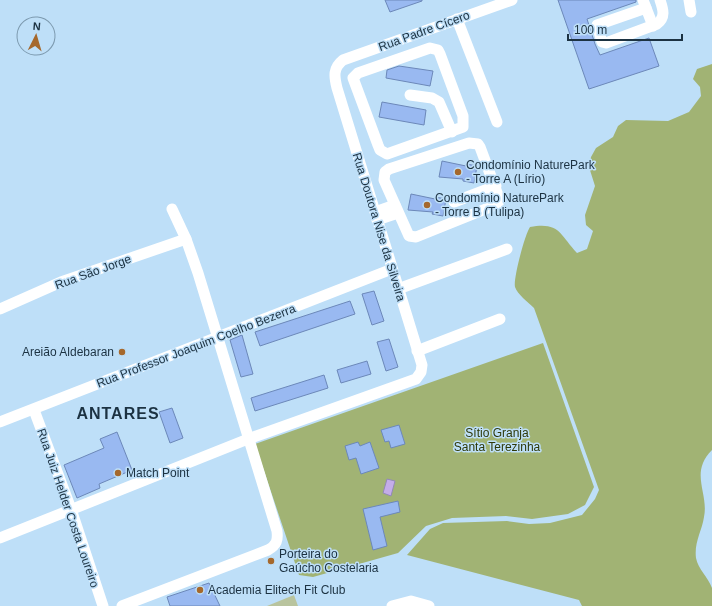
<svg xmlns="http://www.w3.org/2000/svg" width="712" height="606" font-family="Arial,sans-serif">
  <rect width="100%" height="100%" fill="#bedff8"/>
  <polygon fill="#b9c49e" points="294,595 298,606 267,606"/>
  <g fill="#a1b374">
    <path d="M712 64V450C689 473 709 493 704 517 702 531 694 542 696 558 698 569 708 577 712 588 712 593 712 600 712 606H582L579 600 407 555 430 529 443 523 507 521 529 524 550 523 582 515 595 499 599 490 534 308C527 301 518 295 515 287 513 279 525 234 530 227 560 222 559 234 577 253L587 249 593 231 586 225 585 215 595 186 589 167 591 157 596 148 613 137 618 126 626 120 668 121 689 112 701 96 700 87 693 79 697 69Z"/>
    <polygon points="543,343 594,487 585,505 568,514 532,519 506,516 452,518 426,526 398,553 313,577 299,575 255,444"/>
  </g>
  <polygon fill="#c4ade9" stroke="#9288b7" points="387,479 395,481 391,496 383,493"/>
  <g fill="#99b9f1" stroke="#6c88b9">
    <polygon points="385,0 422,0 422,1 390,12"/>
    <polygon points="558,0 636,0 636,2 587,19 595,44 600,55 649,38 659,66 589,89"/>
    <polygon points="399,66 433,71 430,86 386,78 387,70"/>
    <polygon points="382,102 426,110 424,125 379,117"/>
    <polygon points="442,161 466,166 466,164 477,166 474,183 463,181 463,179 439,177"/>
    <polygon points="411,194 435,199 435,197 446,199 443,216 432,214 433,212 408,210"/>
    <polygon points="374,291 384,321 372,325 362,294"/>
    <polygon points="350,301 355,314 260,346 255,332"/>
    <polygon points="242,335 253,374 241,377 230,340"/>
    <polygon points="389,339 398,367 386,371 377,342"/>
    <polygon points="367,361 371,374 341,383 337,370"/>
    <polygon points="324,375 328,388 255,411 251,398"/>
    <polygon points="172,408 183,438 170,443 159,412"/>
    <polygon points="399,425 405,444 391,448 389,441 385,442 381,430"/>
    <polygon points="117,432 132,470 99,484 100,488 77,498 64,465 104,448 100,439"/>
    <polygon points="358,442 360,446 370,442 379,468 361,474 356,458 349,460 345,446"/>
    <polygon points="398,501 400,512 380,517 387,546 373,550 363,509"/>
    <polygon points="209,583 220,606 170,606 167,597"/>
  </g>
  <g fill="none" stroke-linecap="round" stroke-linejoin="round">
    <g stroke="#fff" stroke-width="11">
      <polyline points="643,0 653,26"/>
      <polyline points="689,0 691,12"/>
      <path d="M646 8 597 25 602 42 606 43 657 24C666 17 663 9 660 0"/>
      <polyline points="457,19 497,122"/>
      <polygon points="430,48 438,50 440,54 463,116 463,127 387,154 380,150 378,145 353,78 358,73"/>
      <polyline points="410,95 432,98 439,102 452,132"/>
      <polygon points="469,143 478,144 480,147 499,198 498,204 416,237 409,236 384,180 385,172 389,169"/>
      <polyline points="454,202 496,186"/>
      <polyline points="375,212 395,205"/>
      <polyline points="377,220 398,213"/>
      <polyline points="398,289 507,249"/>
      <polyline points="0,309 61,282 186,239"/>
      <polyline points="417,351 500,319"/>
      <polyline points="34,410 71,509 103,606"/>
      <polyline points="0,422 392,269"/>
      <path d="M0 538 248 439 416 379 421 372 422 365 337 88C334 76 333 68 343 60L512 0"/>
      <path d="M122 606 268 550C277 545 278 540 277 531L198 273 186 239 172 209"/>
      <polyline points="392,606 411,601 429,606"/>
    </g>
  </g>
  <g fill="#a5682c" stroke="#bedff8" stroke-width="1.5">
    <circle cx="458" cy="172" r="4"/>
    <circle cx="427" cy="205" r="4"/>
    <circle cx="122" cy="352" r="4"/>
    <circle cx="118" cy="473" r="4"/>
    <circle cx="271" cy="561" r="4"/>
    <circle cx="200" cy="590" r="4"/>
  </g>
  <g text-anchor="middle" stroke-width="3" stroke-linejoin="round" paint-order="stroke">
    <g font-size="12" fill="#1c3242" stroke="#bedff8">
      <text transform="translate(424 31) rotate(-20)" y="4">Rua Padre Cícero</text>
      <text transform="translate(379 227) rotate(73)" y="4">Rua Doutora Nise da Silveira</text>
      <text transform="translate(93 272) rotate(-20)" y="4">Rua São Jorge</text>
      <text transform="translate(196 346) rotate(-21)" y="4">Rua Professor Joaquim Coelho Bezerra</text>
      <text transform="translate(68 508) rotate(71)" y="4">Rua Juiz Helder Costa Loureiro</text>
    </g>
    <g font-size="12" fill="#1c3242" stroke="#bedff8" text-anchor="start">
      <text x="466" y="169">Condomínio NaturePark<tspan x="466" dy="14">- Torre A (Lírio)</tspan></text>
      <text x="435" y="202">Condomínio NaturePark<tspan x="435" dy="14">- Torre B (Tulipa)</tspan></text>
      <text x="114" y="356" text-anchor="end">Areião Aldebaran</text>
      <text x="126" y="477">Match Point</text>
      <text x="279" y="558">Porteira do<tspan x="279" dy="14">Gaúcho Costelaria</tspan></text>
      <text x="208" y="594">Academia Elitech Fit Club</text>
    </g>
    <g font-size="12" fill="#2e3908" stroke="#bedff8">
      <text x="497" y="437">Sítio Granja<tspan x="497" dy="14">Santa Terezinha</tspan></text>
    </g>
    <g font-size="16" font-weight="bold" letter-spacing="1" fill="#1c3242" stroke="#bedff8">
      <text x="118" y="419">ANTARES</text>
    </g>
  </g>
  <g transform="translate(36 36) rotate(5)"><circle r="19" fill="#bedff8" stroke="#7d9aaf"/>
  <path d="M0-3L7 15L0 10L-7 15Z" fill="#a5682c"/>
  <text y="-6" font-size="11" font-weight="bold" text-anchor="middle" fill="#1c3242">N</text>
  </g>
  <path d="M568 34v6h114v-6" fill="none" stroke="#1c3242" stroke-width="2"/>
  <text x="574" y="34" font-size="12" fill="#1c3242" stroke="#bedff8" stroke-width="3" paint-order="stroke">100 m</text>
</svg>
